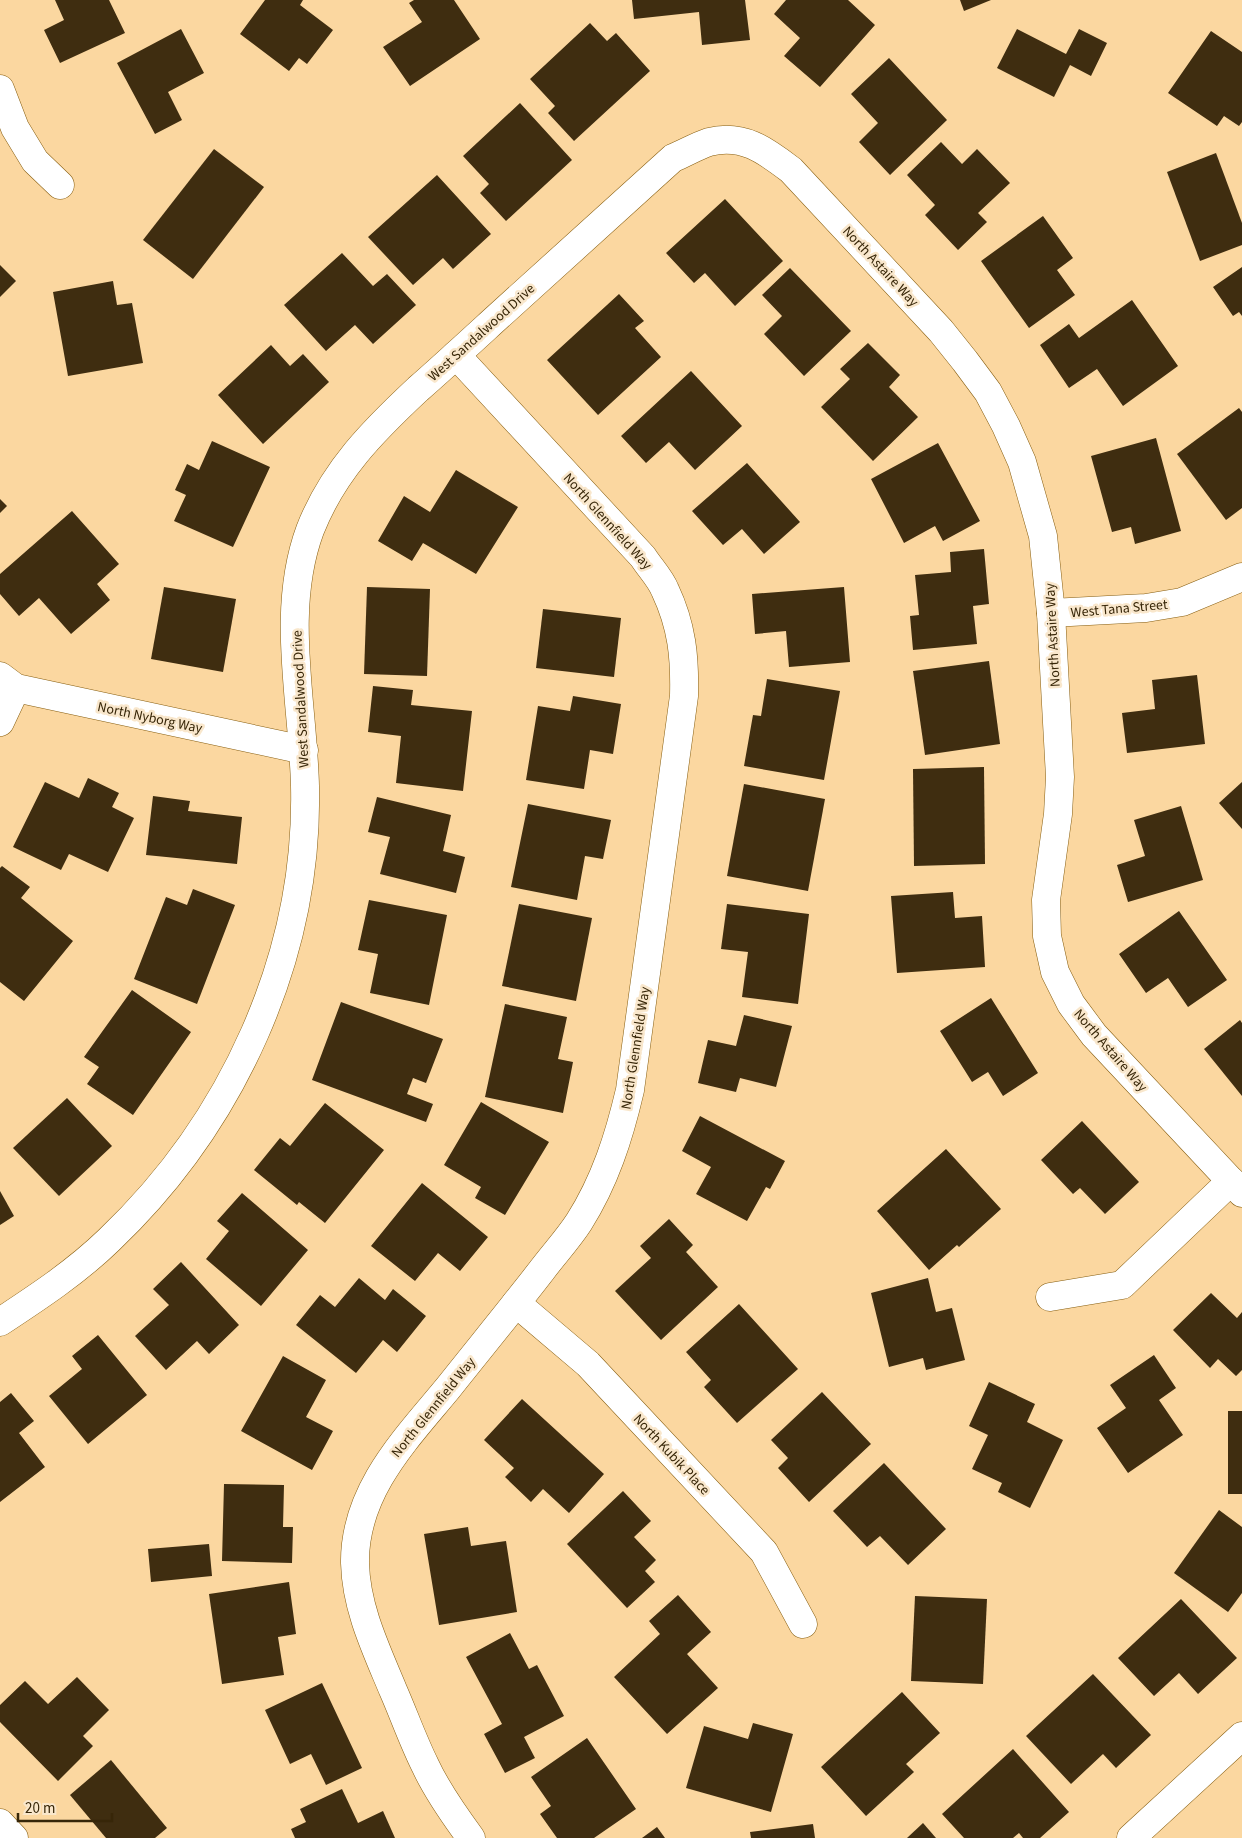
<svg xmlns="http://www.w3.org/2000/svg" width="1242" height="1838" font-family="'Source Sans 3',sans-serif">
  <rect width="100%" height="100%" fill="#fbd7a0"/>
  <g fill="#3f2d10">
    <polygon points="55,0 109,0 125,33 60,63 44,30 64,20"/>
    <polygon points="265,0 303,0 300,5 333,30 307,64 299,58 289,71 240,34"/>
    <polygon points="414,0 454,0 480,39 410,86 383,47 422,22 409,3"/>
    <polygon points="632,0 745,0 750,40 702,45 699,12 634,19"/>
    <polygon points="786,0 848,0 875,25 820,87 784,56 800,38 774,14"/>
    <polygon points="960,0 991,0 964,11"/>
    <polygon points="590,23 607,41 616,33 650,71 574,141 548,113 555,106 530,79"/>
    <polygon points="181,29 204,73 168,92 182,120 155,134 117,63"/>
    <polygon points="1017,29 1066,54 1079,29 1107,43 1091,76 1070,65 1054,97 997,68"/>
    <polygon points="1211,31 1242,52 1242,122 1239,126 1224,116 1217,126 1168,93"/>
    <polygon points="889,58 947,120 890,175 859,142 878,123 851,94"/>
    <polygon points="520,103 572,160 506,221 480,193 489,184 463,156"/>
    <polygon points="941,142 962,164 977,149 1010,183 978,213 987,222 958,250 925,215 935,205 907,175"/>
    <polygon points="214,149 264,187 193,279 143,240"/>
    <polygon points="1216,153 1242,223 1242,245 1200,261 1167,172"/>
    <polygon points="437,175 491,234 453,269 443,258 413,285 368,237"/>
    <polygon points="725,199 783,261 735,306 705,273 694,283 666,253"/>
    <polygon points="1043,216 1073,258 1057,270 1075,295 1029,328 981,261"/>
    <polygon points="342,253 373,286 387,274 416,305 373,344 355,325 326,351 284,305"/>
    <polygon points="0,265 16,281 0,297"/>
    <polygon points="1242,267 1242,316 1239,312 1233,316 1213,287"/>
    <polygon points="790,268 851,331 804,376 764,334 782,316 762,295"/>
    <polygon points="113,281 117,305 132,303 143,363 68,376 53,292"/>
    <polygon points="619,294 644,321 635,328 661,357 598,415 547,360"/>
    <polygon points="1132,300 1178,366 1123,406 1097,369 1069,388 1040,345 1069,324 1079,338"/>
    <polygon points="868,343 900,375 889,387 918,417 873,461 821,407 850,379 840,369"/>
    <polygon points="271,345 290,366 303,354 329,382 263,444 218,395"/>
    <polygon points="691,371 742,426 695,470 669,442 646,463 621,436"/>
    <polygon points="1239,408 1242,412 1242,508 1226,520 1177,454"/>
    <polygon points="1156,438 1181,531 1135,544 1131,527 1112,532 1091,456"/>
    <polygon points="212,441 270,467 233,547 174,521 186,495 175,490 187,464 199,470"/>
    <polygon points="938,443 980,521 943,541 935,526 904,543 871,479"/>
    <polygon points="747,463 800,522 764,554 742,529 723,545 692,511"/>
    <polygon points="456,470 518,507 476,574 423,543 412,561 378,541 404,496 430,512"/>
    <polygon points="0,499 7,506 0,513"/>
    <polygon points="72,511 119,564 97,584 110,600 71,634 39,598 19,616 0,594 0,574"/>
    <polygon points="984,549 989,604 973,606 977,644 913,650 910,616 919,615 915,575 951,572 950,552"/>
    <polygon points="164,587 236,599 223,672 151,659"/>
    <polygon points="367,587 430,589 427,676 364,674"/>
    <polygon points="844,587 850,662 789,667 786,631 755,634 752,594"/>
    <polygon points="543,609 621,618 614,677 536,668"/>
    <polygon points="989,661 1000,744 925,755 913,671"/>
    <polygon points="1197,675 1205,744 1127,753 1122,713 1155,709 1152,680"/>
    <polygon points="767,679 840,691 824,780 744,766 753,715 761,716"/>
    <polygon points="373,686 413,690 411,705 472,711 463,791 396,783 401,736 368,732"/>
    <polygon points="573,696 621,704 613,754 590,750 584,789 526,780 538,706 570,711"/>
    <polygon points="984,767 985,864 914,866 913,769"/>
    <polygon points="88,778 119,793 112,807 134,818 108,872 69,854 61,870 13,847 45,782 79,798"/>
    <polygon points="1242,782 1242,829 1219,803"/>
    <polygon points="744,784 825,799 808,891 727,876"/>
    <polygon points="153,796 190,801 188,811 242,817 237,864 146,855"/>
    <polygon points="377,797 451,815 443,851 465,857 456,893 380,874 390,837 368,832"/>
    <polygon points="528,804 611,820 603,859 585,856 577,900 511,887"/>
    <polygon points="1181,806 1203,880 1128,902 1117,865 1145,856 1134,820"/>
    <polygon points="2,866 30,887 21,898 73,941 24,1001 0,982 0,868"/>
    <polygon points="193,889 235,905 197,1004 134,979 166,897 187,905"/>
    <polygon points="953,892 955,918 982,916 985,967 897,973 891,896"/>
    <polygon points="369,900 447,915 429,1005 370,993 378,954 358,950"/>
    <polygon points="519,904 592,918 576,1001 502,986"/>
    <polygon points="727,904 809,914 798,1004 742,997 748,952 721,949"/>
    <polygon points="1179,911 1227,980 1188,1007 1168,978 1146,993 1119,954"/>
    <polygon points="132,990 191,1032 133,1115 87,1084 99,1067 84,1057"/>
    <polygon points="991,998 1038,1073 1003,1096 988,1072 972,1082 940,1031"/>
    <polygon points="341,1002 443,1039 426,1083 413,1078 407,1094 433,1104 426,1122 312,1080"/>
    <polygon points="505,1004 567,1017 558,1059 573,1062 563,1113 485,1097"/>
    <polygon points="744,1015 792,1026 776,1087 740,1078 736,1092 698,1083 708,1040 736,1046"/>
    <polygon points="1240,1020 1242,1023 1242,1096 1204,1049"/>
    <polygon points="67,1098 112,1146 59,1196 13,1148"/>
    <polygon points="481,1102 549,1142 505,1215 475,1198 481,1187 444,1165"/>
    <polygon points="325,1103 384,1150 325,1223 299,1202 297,1205 254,1170 280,1138 290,1146"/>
    <polygon points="700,1116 785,1161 770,1189 766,1187 747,1221 696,1194 711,1167 682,1151"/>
    <polygon points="1082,1121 1139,1182 1105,1214 1080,1188 1073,1194 1041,1160"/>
    <polygon points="946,1149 1001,1209 959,1247 957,1245 929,1270 877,1211"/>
    <polygon points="422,1183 488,1237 460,1271 438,1253 415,1281 371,1246"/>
    <polygon points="0,1191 14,1216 0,1225"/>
    <polygon points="242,1193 308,1250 261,1306 206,1259 229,1231 217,1221"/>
    <polygon points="669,1219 693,1245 686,1252 718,1287 661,1340 615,1291 651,1258 640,1246"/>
    <polygon points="181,1262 239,1325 209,1354 197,1341 166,1370 135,1336 169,1305 153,1289"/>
    <polygon points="359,1278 385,1300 393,1289 426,1316 397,1352 383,1340 356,1373 296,1325 320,1295 335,1307"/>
    <polygon points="928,1278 936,1312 952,1308 965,1360 926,1370 923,1358 889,1367 871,1293"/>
    <polygon points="1211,1293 1237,1318 1242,1312 1242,1370 1236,1376 1218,1359 1210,1368 1173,1330"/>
    <polygon points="739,1304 798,1369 737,1423 704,1387 711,1380 686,1352"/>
    <polygon points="98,1335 147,1395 88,1444 49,1396 82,1369 72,1356"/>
    <polygon points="1154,1355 1176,1388 1159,1400 1183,1435 1128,1473 1097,1428 1126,1408 1110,1385"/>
    <polygon points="283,1356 326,1380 306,1417 333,1431 312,1470 241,1431"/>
    <polygon points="989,1382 1035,1404 1027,1422 1063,1440 1030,1508 998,1492 1002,1483 972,1469 988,1435 969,1426"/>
    <polygon points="822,1392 871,1444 809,1502 778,1468 788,1458 771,1440"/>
    <polygon points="11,1393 34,1421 19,1433 45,1467 0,1502 0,1402"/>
    <polygon points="522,1399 604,1474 569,1513 543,1489 531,1502 505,1477 514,1468 484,1440"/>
    <rect x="1228" y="1411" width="14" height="83"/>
    <polygon points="884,1463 946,1529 908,1565 880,1536 867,1547 833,1511"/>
    <polygon points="224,1484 284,1485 283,1527 293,1527 292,1563 222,1561"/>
    <polygon points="623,1491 651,1521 634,1537 656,1560 645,1571 655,1582 627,1608 567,1544"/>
    <polygon points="1219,1510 1242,1527 1242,1593 1228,1612 1174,1573"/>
    <polygon points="468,1527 471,1546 506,1541 517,1612 439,1625 424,1534"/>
    <polygon points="209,1544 212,1576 151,1582 148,1549"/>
    <polygon points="289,1582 296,1634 278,1637 284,1675 222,1684 209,1594"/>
    <polygon points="678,1595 711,1632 687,1654 718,1688 667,1734 614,1677 660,1634 649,1621"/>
    <polygon points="915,1596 987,1599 983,1684 911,1681"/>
    <polygon points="1181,1599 1237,1658 1198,1694 1179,1673 1154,1696 1118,1658"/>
    <polygon points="510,1633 529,1669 537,1665 564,1716 524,1737 535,1758 505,1773 484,1734 502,1724 466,1657"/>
    <polygon points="1093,1674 1151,1735 1116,1768 1103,1754 1071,1784 1026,1736"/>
    <polygon points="77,1677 109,1710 83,1736 93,1746 58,1781 0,1722 0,1705 25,1681 48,1704"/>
    <polygon points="322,1683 362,1768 326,1785 311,1754 290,1764 265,1710"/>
    <polygon points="902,1692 940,1733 906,1764 914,1772 866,1816 821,1767"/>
    <polygon points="753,1723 793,1734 771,1812 686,1788 704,1726 748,1739"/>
    <polygon points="587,1738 636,1809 594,1838 557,1838 540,1814 551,1806 531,1777"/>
    <polygon points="1013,1749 1069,1812 1040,1838 1023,1838 1019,1833 1013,1838 964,1838 942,1814"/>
    <polygon points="111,1760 167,1828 155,1838 106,1838 70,1795"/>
    <polygon points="342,1789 358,1823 383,1811 395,1838 295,1838 291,1829 306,1822 300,1809"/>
    <polygon points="923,1823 936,1838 907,1838"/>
    <polygon points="813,1824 815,1838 751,1838 750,1832"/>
    <polygon points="657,1827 665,1838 642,1838"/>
  </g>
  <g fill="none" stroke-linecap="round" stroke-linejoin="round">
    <g stroke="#875e10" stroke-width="29">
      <g id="minor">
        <polyline points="0,89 15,128 35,161 60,185"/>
        <path d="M456 355 643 557C650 568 660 578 665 590 682 626 685 657 684 696L630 1090C619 1137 605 1181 579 1222 568 1239 554 1254 542 1270 511 1310 479 1349 448 1388 406 1439 354 1491 355 1563 356 1608 376 1649 393 1690 404 1715 413 1741 425 1765 437 1791 454 1815 471 1838"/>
        <polyline points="1051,613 1146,608 1182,602 1242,577"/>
        <polyline points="0,676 16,688 304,750"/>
        <polyline points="0,722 16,688"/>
        <polyline points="1050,1297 1122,1285 1231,1181"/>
        <polyline points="516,1303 588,1364 764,1552 803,1624"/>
        <path d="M0 1322C38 1297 76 1272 109 1240 232 1123 309 957 305 786 303 702 280 611 310 530 333 471 373 431 418 389 443 367 468 344 492 322 553 267 613 212 673 158 685 153 697 146 709 142 743 133 766 151 791 170L941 331 965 361 988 392 1006 426 1022 462 1043 536 1051 613 1060 777 1058 814 1046 900 1047 936 1055 972 1071 1004 1094 1035 1242 1193"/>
        <polyline points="0,1823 14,1838"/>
      </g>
    </g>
    <g stroke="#875e10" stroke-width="29">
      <polyline id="tertiary" points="1131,1838 1242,1736"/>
    </g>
    <use href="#minor" stroke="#fff" stroke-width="28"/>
    <use href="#tertiary" stroke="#fff" stroke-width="28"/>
  </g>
  <g text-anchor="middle" stroke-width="5" stroke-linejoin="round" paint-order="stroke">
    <g font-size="14" fill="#372608" stroke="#f9e7cc">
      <text transform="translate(881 266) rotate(47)" y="5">North Astaire Way</text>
      <text transform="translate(481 332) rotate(-42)" y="5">West Sandalwood Drive</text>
      <text transform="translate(608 521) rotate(48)" y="5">North Glennfield Way</text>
      <text transform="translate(1119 608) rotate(-5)" y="5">West Tana Street</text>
      <text transform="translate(1052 635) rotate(-93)" y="5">North Astaire Way</text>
      <text transform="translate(300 699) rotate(-93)" y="5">West Sandalwood Drive</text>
      <text transform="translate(150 717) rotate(12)" y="5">North Nyborg Way</text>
      <text transform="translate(635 1048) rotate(-81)" y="5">North Glennfield Way</text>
      <text transform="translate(1111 1050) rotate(49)" y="5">North Astaire Way</text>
      <text transform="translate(433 1407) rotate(-51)" y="5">North Glennfield Way</text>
      <text transform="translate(672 1454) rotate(47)" y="5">North Kubik Place</text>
    </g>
  </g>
  <path d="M18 1813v8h94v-8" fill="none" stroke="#372608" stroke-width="2.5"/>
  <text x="25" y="1813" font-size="15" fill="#372608" stroke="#f9e7cc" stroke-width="4" paint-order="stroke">20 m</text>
</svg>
